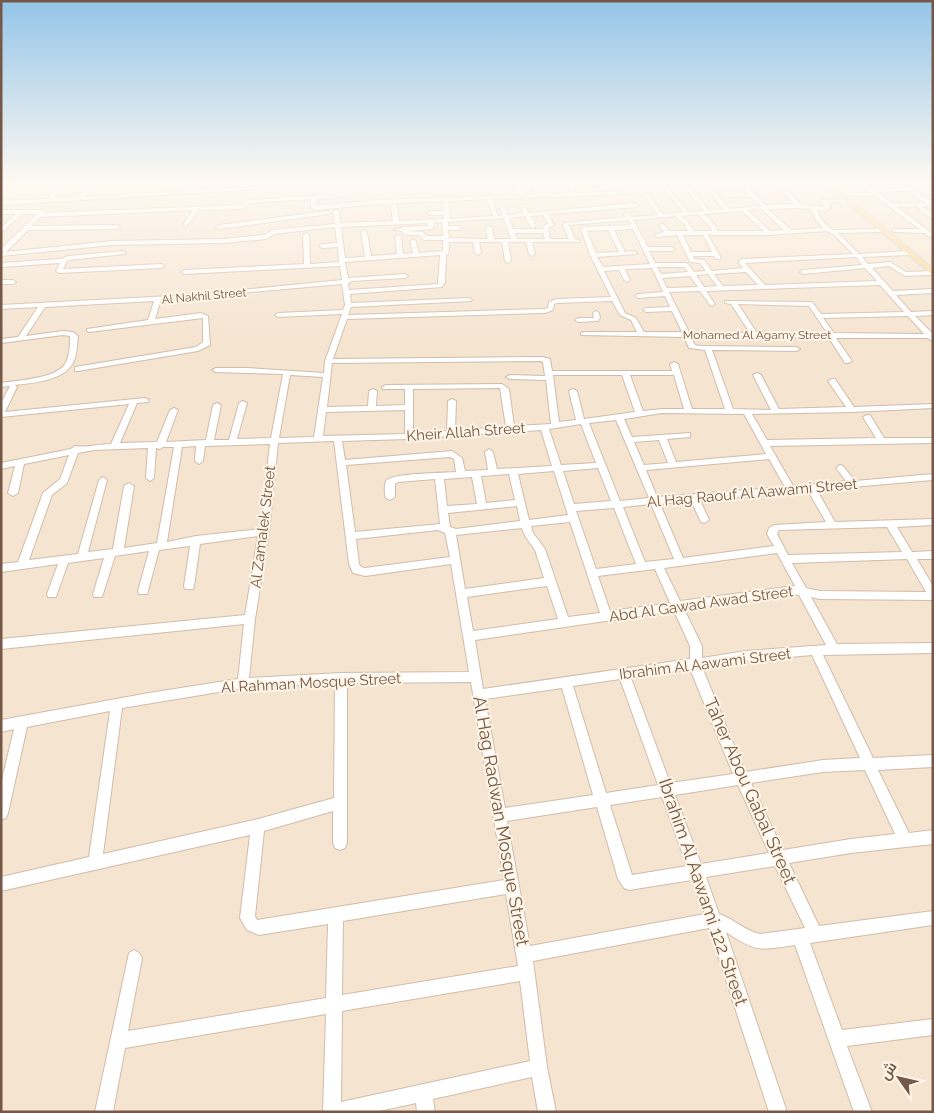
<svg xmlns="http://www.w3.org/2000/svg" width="934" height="1113" font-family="Raleway,Cairo,sans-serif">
  <rect width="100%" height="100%" fill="#fdf2e2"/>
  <rect fill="#f5e4d0" x="1" y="183" width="932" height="929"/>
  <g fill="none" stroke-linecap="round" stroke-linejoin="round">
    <g stroke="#d0bcab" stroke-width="2">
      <g id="minor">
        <polygon points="4,183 8,183 4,190 1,190"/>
        <polygon points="58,183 62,183 54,198 78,197 88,183 92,183 84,197 323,183 342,183 340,184 1,205 1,201 48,199"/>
        <path d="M349 183H353L352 193 344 197 316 199 317 206 379 200 519 195 515 183H519L524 195 571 193 567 183H571L576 193 632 191 630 194 492 199 498 216 503 215 500 209 503 207 506 209 508 215 524 213 520 206 523 204 529 213 636 203 639 205 636 207 548 214 554 225 548 228 550 239H569L563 226 565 223 626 217 624 215 627 213 631 217 658 215 635 183H639L663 214 683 212 661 185 664 183 688 212 704 211 681 183H685L709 210 723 209 704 187 707 185H764L762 188H748L766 205 794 204 775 185V183H779L781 185 831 184 833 187 784 188 801 205 825 207 821 200 849 199 850 200 847 202H827L831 208 826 211 817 210 821 219 832 230 883 229 884 230 881 232 838 233 859 254 908 251 911 253 908 255 862 257 868 264 890 262 906 272 933 271 932 275 905 276 889 266 872 268 893 291 933 289V293L896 295 911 312 933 311V315L915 316 933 334V341L927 338H836L852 361 848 363H845L829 338 691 337 695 345 699 346 796 347 800 349 796 351 712 350 733 409 771 410 753 375 757 373 761 375 779 409 846 407 828 381 832 379H835L854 407 933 404V408L852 412 752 414 767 440 876 438 863 417 867 415H870L884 438H933L932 443 770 446 793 486 846 481 836 468 840 465 843 466 855 481 933 474V480L817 490 835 522 933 519V525L897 527 912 552 933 551V559H917L933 586V600L820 599 811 597 837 644 933 643V653L823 655 873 758 933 755V767L878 770 909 833 933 830V844L851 853 789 863 819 926 933 911V925L810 943 842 1030 933 1019V1035L847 1046 872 1112H854L795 945C760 950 757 953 726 932L787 1112H769L709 928 533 961 547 1067 556 1112H538L532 1077 433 1099 435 1112H417L416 1103 375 1112H323L326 1014 125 1048 113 1112H95L129 953 134 950 139 953 142 958 128 1031 326 998 328 924 259 935 247 930 240 918 250 835 1 891V877L89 857 110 711 27 727 8 813 6 818 1 820V784L14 729 1 732V720L149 693 238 679 244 624 1 649V639L245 615 258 536 200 544 194 586 193 589H185L184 586 190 546 159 550 148 591 147 594H139L138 591 149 551 115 556 103 594 102 597H94L93 594 104 558 68 563 57 594 56 597H48L47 594 58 564 1 572V564L18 562 43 493 60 479 69 455 24 464 18 493 13 496 8 493 15 466 1 469V463L71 449 75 446C83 448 101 444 111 444L129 404 1 417V403L10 386 1 387V383C18 380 55 379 65 364 70 356 70 345 70 336L63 335 1 343V339L18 337 38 307 1 309V305L189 295 342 280 340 266 184 274 181 272 184 270 304 264 303 235 306 233 309 235 310 264 339 262 338 247 322 248 319 246 322 244 337 243 335 227 274 234 267 239 222 243 112 245 1 256V249L37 214H22L1 233V228L16 214H1V210H42L45 212 44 213 240 205 250 200 343 194 348 191ZM711 188H742L748 194H732L730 197H751L761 206 729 209ZM311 199V207L316 210 379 204 443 201 444 211H430L427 213 430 215H444V219L399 221 397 207 394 205 391 207 393 221 340 223 339 212 336 210 333 212 335 224 272 230 265 235 222 239 112 241 6 252 28 230 117 229 120 227 117 225 31 226 41 217 193 210 183 225 186 227 199 210 241 209 251 203ZM487 199 493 216 450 219 449 201ZM795 208 811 209 816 220 823 228 791 230 768 209ZM762 209 784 230 770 231 747 210ZM742 211 764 231H718L716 226 704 214ZM698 214 711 228 712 231H694L689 223 681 216ZM543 215 548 224 543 226V229H513L509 218 525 216 530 226 533 228 536 226 531 216ZM675 216 685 225 688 231H669L662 223 659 225 664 232 654 235 657 237 677 235 690 262 700 263 706 271 694 272 688 264 686 263H655L649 251H672L675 249 672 247H648L633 220ZM504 218 511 239H494L492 228 489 226 486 228 488 239 449 238 448 230H459L462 228 459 226H448V222ZM628 220 631 225 584 227 581 229 590 255 611 297 556 299 549 302 548 308 544 309 348 315 351 307 471 301 472 300 469 298 351 303 350 294 442 287 445 282 446 255 449 252V242H473L475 253 478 255 481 253 479 242H502L505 261 508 263 511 261 508 242H526L529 254 532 256 535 254 532 242H579V240L575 239 569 225ZM442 222 443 236H426L423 232 407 231 433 229 434 223ZM428 223V226L404 227 394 230 402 231 405 235H419L424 240H443V251L419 253 416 241 413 239 410 241 413 253 403 254 401 237 398 235 395 237 397 254 371 256 367 232 364 230 361 232 365 257 345 258 341 227ZM633 229 650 264 603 267 597 257 636 254 637 253 634 251 625 252 614 230ZM608 230 619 252 596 253 587 231ZM827 231 835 236 853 254 742 259 738 262 743 268 712 271 704 260 694 259 693 256H714L716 259H720L721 258 708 235H769ZM515 233H543L545 239H517ZM683 235H703L712 252H691ZM440 255 438 284 349 290 348 283 352 281 405 278 408 276 405 274 348 278 345 262ZM856 257 862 265 803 270 800 272 803 274 865 268 877 281 765 285 745 263ZM657 267H684L688 272 661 274ZM652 268 663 292 638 294 635 296 638 298 665 296 670 307 646 308 643 310 646 312 672 311 682 332H644L636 318 625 313 604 271 619 270 624 280 627 282 630 280 625 269ZM746 272 758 285 723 286 714 274ZM708 274 717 286 704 287 696 275ZM690 276 698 287 667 288 662 278ZM342 284 345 305 343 310 278 313 275 315 278 317 342 314 325 361 324 373 247 368H216L212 370 216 372 283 374 271 438 237 439 247 403 243 401 239 403 229 440H214L221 405 217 403 213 405 206 440 166 442 178 410 174 408 170 410 157 442 120 443 137 403 148 402 149 400 145 398 5 412 17 387 15 385C33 383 63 381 73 363 77 355 77 345 78 336L73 332 63 331 26 336 45 307 154 301 148 320 87 329V331L89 332 203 318V342L196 347 75 367V371H78L198 351 210 345 208 316 201 313 155 319 161 300ZM880 285 904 312 821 314 813 303 811 302 725 301V303L731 304 750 333 689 332 669 292 700 291 710 305 712 306 715 304 706 291ZM612 301 620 315 631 320 637 332H583L581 333V335L684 337 689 348 705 350 725 409H692L678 364 674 362 670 364 672 371H552L550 359 542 357 333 359 347 319 545 313 553 310 554 304 557 303ZM738 304 809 306 827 333H757ZM908 316 924 334 834 333 823 318ZM541 361 543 362 545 376 510 375 506 377 510 379 546 380 551 424 514 426 509 389 502 384 386 385 382 387 383 389H405V405L376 406 377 391 373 389 369 391 368 406 327 407 332 363ZM290 375 323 377 314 437 279 438ZM553 375H622L635 412 584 419 577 391 573 389 569 391 576 420 559 422ZM630 375H674L684 409H662L643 411ZM500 388 506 427 455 430 456 401 452 399 448 401 447 431 413 433V389ZM405 410V434L323 436 326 412ZM662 413 744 414 766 454 676 462 667 439 690 437V433L632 437 624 419ZM616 420 649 498 620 501 589 423ZM581 424 596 463 561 465 549 429ZM541 430 552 466 497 469 493 452 489 449 485 452 488 470 465 471 462 458 452 451 345 460 342 441 409 439ZM659 440 668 463 644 465 634 442ZM334 441 349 564 353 573 365 576 451 564 469 672 341 673 249 678 255 619 269 532 278 443ZM270 444 260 529 196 536 167 542 182 447 196 446 195 461 199 464 203 461 205 446ZM163 447H174L157 543 124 548 134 486 129 483 124 486 113 549 88 552 107 480 103 477 99 480 78 554 29 560 52 495 67 483 78 453 94 450 148 448 146 478 150 481 154 478 156 448 160 449ZM450 457 454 459 456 472C445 473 391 473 386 481 384 485 385 493 385 497L390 500 395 497V484L398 482 435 479 440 524 355 532 346 465ZM769 459 785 487 657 497 646 470ZM598 468 611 501 574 504 563 471ZM554 471 568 515 529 520 518 474ZM509 474 515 500 486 503 481 476ZM472 477 477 504 447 506 444 479ZM808 491 826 522 774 525 769 528 767 534 774 546 683 558 660 504 691 501 701 522 704 523 709 520 700 500ZM651 504 674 559 645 562 623 507ZM517 506 520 521 456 529 450 527 448 513ZM614 508 636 564 596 569 576 511ZM570 522 600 613 568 617 545 549 533 533 531 526ZM887 527 902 552 788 555 777 534 779 530ZM522 528 525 536 535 550 544 578 465 589 456 535ZM438 530 445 533 450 557 365 568 361 567 359 564 356 539ZM777 553 795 586 680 601 664 568ZM907 559 926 592 820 591 806 588 792 563ZM655 569 670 603 610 611 598 576ZM547 586 558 619 473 631 467 597ZM790 594 799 595 826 645 746 651 702 658V646L684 609ZM674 611 690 646V659L483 689 475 640ZM812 655 860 758 823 760 745 772 702 667 746 661ZM690 669 733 774 670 783 631 678ZM620 679 658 785 606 793 573 686ZM471 682 504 880 257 920 255 916 264 831 333 811V843L335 848 340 850 345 848 347 843V683ZM335 683 334 798 258 819 103 854 122 708 243 688ZM562 688 593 795 505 808 485 699ZM865 770 895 834 851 839 783 850 751 783 823 772ZM738 785 769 853 701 864 675 795ZM662 797 687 866 632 875 610 805ZM597 807 618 879 624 888 629 890 692 880 705 914 530 946 507 821ZM775 866 805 928 760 934C745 931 734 919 719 914L706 877ZM506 894 518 966 342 995 343 921ZM520 981 530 1061 341 1102 342 1011Z"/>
        <polygon points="388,183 469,183 467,184 386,186"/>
        <polygon points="491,183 495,183 497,189 493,189"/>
        <polygon points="525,183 529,183 532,191 528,191"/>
        <polygon points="544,183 548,183 552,190 548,190"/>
        <polygon points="591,183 595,183 598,186 593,187"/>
        <path d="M860 183H865L875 190 921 186 933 192V195L924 192 918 194 933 202V206H922L933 215V220L916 206 897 207 933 234V239L924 233 893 232V230L895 229H919L875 196H850L852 193H871ZM920 190H922L910 193 926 203 893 204 878 192Z"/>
        <polygon points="327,211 330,213 329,214 219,229 216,227 219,225"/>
        <polygon points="123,251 125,252 125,254 69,260 67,261 63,269 162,264 165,266 162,268 59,273 56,271 60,263 1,267 1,263 61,259 68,256"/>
        <polygon points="1,280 13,280 16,282 13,284 1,284"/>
        <polygon points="596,311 599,313 600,318 598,321 578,322 575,320 578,318 594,318 593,313"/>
      </g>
    </g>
    <g stroke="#dbd4cf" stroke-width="3">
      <polygon id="major" points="824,183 830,183 933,269 933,275"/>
    </g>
    <use href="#minor" fill="#fff" fill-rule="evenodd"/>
    <use href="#major" fill="#fed898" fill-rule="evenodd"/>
  </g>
  <linearGradient id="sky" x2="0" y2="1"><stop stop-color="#94c5e8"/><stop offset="0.54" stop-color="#fef9f2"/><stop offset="1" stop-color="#fef9f2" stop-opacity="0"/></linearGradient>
  <rect width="934" height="338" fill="url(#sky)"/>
  <g text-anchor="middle" stroke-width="4" stroke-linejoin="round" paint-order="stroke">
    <g font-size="12" fill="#755847" stroke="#fff6e8">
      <text transform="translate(204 296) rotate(-5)" y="4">Al Nakhil Street</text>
      <text x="757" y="339">Mohamed Al Agamy Street</text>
    </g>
    <g font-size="15" fill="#755847" stroke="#fff6e8">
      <text transform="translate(466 432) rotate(-4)" y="5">Kheir Allah Street</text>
      <text transform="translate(752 493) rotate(-5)" y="5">Al Hag Raouf Al Aawami Street</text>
      <text transform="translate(263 527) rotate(-83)" y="5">Al Zamalek Street</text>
      <text transform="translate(701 604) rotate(-8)" y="5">Abd Al Gawad Awad Street</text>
      <text transform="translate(705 664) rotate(-7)" y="5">Ibrahim Al Aawami Street</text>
      <text transform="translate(311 683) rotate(-3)" y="5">Al Rahman Mosque Street</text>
    </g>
    <g font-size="18" fill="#755847" stroke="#fff6e8">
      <text transform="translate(750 791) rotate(66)" y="6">Taher Abou Gabal Street</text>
      <text transform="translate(501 821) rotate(80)" y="6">Al Hag Radwan Mosque Street</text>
      <text transform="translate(703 892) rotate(71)" y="6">Ibrahim Al Aawami 122 Street</text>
    </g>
  </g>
  <rect width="934" height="1113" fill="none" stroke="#755847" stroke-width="5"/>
  <g transform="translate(899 1078) rotate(304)" stroke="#fff6e8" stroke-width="4" paint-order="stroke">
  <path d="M0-4L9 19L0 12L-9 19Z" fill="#755847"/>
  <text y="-8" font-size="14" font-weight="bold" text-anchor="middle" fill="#755847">ش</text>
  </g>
</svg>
